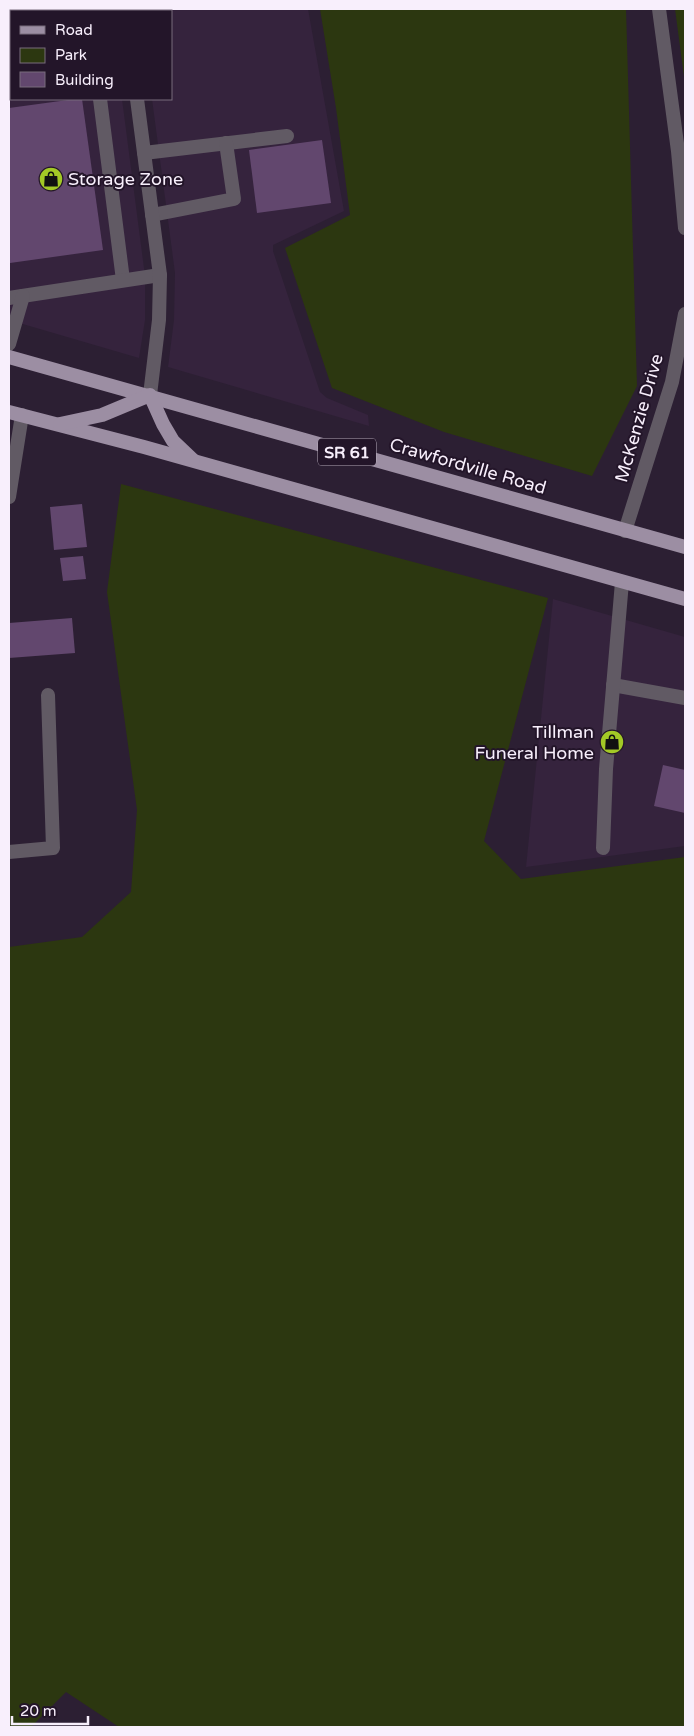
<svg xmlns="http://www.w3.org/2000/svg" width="694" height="1736" font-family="'Varela Round',sans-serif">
  <rect width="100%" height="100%" fill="#2c1f33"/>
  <g fill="#35233d">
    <polygon points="9,9 110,9 110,11 11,11 11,99 122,99 145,276 145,320 139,358 9,320"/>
    <polygon points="140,9 308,9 344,211 273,245 273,251 320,392 327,398 368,415 369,426 168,367 174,320 175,273 152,99 171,99 171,11 140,11"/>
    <polygon points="553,599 685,637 685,846 526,867"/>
  </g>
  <g fill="#2c3710">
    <polygon points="320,9 626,9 637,386 592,476 444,432 332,388 285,248 350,215 336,108"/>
    <polygon points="675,9 685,9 685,84"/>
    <polygon points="121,484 548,598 484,841 521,879 685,857 685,1727 119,1727 66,1692 31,1727 9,1727 9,947 82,937 131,892 137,810 107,592"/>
  </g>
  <g fill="#62476e">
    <polygon points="75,99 82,99 103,250 10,263 9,108"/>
    <polygon points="322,140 331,203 257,213 249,150"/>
    <polygon points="82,504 87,547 54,550 50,507"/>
    <polygon points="83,556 86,579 63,581 60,558"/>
    <polygon points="72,618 75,653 9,658 9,623"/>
    <polygon points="663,765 685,770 685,813 654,806"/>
  </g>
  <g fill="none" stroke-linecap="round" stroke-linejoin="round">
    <g stroke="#615a64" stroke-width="14">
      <polyline points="42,9 43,11"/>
      <polyline points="89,9 89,11"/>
      <polyline points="9,81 11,81"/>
      <polyline points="100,99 123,280"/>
      <polyline points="144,153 287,136"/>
      <polyline points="152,215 234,199 226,143"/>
      <polyline points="9,298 160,275"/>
      <polyline points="9,344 23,296"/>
      <polyline points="9,497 22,415"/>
      <polyline points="613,685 685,698"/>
      <polyline points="603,848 606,769 622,582"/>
      <polyline points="9,852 53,848 48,695"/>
    </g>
    <g stroke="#615a64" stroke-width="14">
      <polyline points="125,9 125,11"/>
      <polyline points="659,9 678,151 685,228"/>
      <polyline points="137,99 160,275 159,320 150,395"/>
      <polyline points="625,531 672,382 685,314"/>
    </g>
    <g stroke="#9c8ea3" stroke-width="14">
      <polyline points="9,357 685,547"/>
      <polyline points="9,412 144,447 685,599"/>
      <polyline points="60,424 102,415 150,395 163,424 173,441 193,460"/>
    </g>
  </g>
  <defs>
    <g id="shop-disc" transform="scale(1.25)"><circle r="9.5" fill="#a3c926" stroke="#231529"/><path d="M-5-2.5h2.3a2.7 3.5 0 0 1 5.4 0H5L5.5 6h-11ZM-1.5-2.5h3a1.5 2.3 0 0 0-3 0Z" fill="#111"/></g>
  </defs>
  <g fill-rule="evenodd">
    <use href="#shop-disc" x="51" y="179"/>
    <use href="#shop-disc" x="612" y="742"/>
  </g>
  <g text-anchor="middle" stroke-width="4" stroke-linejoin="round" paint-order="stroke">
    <rect fill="#231529" stroke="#b8aebd" stroke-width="1" x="318" y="438.5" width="58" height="27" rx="4"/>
    <g font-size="16" font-weight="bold" fill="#f8effc">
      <text x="347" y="458">SR 61</text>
    </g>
    <g font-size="18" fill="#f8effc" stroke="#231529" text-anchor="start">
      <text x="68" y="185">Storage Zone</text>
      <text x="594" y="738" text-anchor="end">Tillman<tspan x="594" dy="21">Funeral Home</tspan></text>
    </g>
    <g font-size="18" fill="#f8effc" stroke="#231529">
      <text transform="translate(639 418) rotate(-74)" y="6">McKenzie Drive</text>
      <text transform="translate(468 466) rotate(16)" y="6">Crawfordville Road</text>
    </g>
  </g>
  <rect width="694" height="1736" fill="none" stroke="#f8effc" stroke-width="20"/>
  <rect x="10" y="10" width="162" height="90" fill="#231529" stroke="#786c7d"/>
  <rect x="20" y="26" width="25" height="8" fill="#9c8ea3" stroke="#786c7d"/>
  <text x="55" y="35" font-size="15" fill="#f8effc">Road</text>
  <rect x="20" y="48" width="25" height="15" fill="#2c3710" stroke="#786c7d"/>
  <text x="55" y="60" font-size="15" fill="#f8effc">Park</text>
  <rect x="20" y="72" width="25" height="15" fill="#62476e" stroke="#786c7d"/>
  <text x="55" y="85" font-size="15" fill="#f8effc">Building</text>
  <path d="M12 1716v8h76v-8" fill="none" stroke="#f8effc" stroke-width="2.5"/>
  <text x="20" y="1716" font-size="15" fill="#f8effc" stroke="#231529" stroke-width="4" paint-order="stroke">20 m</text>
</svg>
